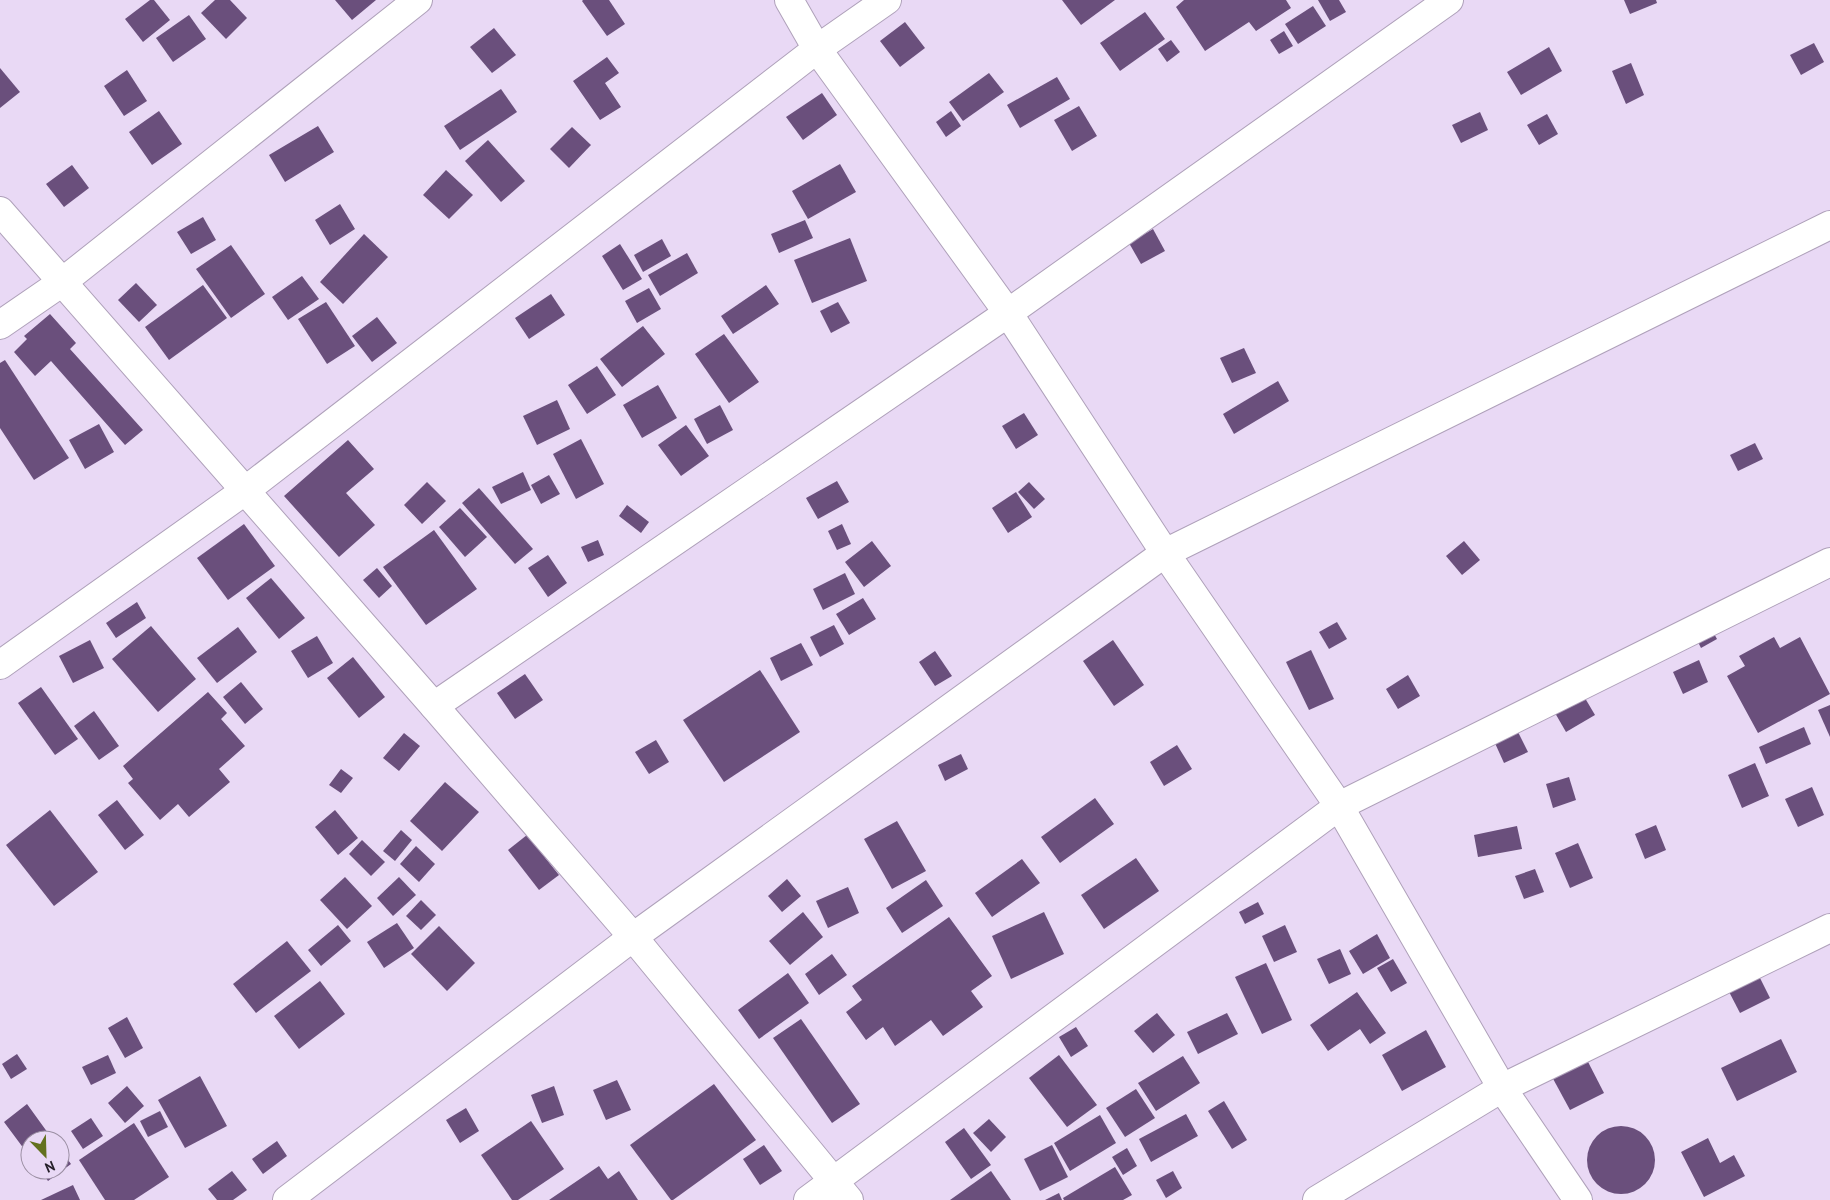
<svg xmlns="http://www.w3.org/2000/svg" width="1830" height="1200" font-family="'PT Sans',sans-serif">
  <rect width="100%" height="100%" fill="#e9d9f5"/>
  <g fill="#6a4f7c">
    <polygon points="150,0 154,0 170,20 143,42 125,19"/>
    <polygon points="215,0 230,0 247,18 226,39 201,13"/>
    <polygon points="335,0 376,0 352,20"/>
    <polygon points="583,0 609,0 625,24 607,36 582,1"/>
    <polygon points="1062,0 1115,0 1081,25"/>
    <polygon points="1184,0 1286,0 1291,8 1256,31 1249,22 1205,51 1176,7"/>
    <polygon points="1318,0 1339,0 1346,12 1330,21"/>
    <polygon points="1624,0 1656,0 1657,3 1630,14"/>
    <polygon points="1313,6 1326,26 1298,44 1285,24"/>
    <polygon points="1145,12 1165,39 1120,71 1100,43"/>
    <polygon points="189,15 206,39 173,62 156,38"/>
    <polygon points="905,22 925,48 900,67 880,41"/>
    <polygon points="494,28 516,55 492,73 470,47"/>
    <polygon points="1284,31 1293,46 1279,54 1270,40"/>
    <polygon points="1171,40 1180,52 1167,62 1158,49"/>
    <polygon points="1814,43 1824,62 1801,75 1790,55"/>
    <polygon points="1549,47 1562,71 1521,95 1507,72"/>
    <polygon points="607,57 619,73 605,83 621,107 600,120 573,81"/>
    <polygon points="1631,63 1644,95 1626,104 1612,71"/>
    <polygon points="0,68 20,92 0,108"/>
    <polygon points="127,70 147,101 124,116 104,86"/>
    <polygon points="989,73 1004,92 963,121 949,102"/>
    <polygon points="1057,77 1070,99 1020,128 1007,105"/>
    <polygon points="501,89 517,112 460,150 444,126"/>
    <polygon points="822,93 837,115 803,140 786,117"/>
    <polygon points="1079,106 1097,136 1072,151 1054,120"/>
    <polygon points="159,111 182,144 152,165 129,132"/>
    <polygon points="951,111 961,126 946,137 936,122"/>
    <polygon points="1480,112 1488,130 1461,143 1452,125"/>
    <polygon points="1547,114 1558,134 1539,145 1527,125"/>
    <polygon points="318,126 334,152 285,182 269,155"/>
    <polygon points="572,127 591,145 569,168 550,149"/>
    <polygon points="488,140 525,181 501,202 465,161"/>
    <polygon points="840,164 856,192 808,219 792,191"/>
    <polygon points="72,165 89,188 64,207 46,184"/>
    <polygon points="446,170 473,195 449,219 423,195"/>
    <polygon points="340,204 355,229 330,245 315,220"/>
    <polygon points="203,217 216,240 191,254 177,232"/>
    <polygon points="805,220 813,238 779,253 771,234"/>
    <polygon points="1153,229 1165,251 1141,264 1129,243"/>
    <polygon points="364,234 388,257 343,304 320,282"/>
    <polygon points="850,238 867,281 812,303 794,260"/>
    <polygon points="662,239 671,256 643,272 634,255"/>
    <polygon points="620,244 642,279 623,290 602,256"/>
    <polygon points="231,245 265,294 231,318 196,269"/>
    <polygon points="687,253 698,273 660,296 648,275"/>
    <polygon points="302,276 319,299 288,320 272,297"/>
    <polygon points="136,283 157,305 139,322 118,300"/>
    <polygon points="203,285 227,318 169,360 145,327"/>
    <polygon points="766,285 779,304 733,334 721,316"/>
    <polygon points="649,288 661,309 637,323 625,301"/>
    <polygon points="551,294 565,315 529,339 515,318"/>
    <polygon points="326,302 355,346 327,364 298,319"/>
    <polygon points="838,302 850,323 831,333 820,311"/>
    <polygon points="50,314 76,343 70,349 143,430 125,445 51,361 35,376 14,352 27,339 24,336"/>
    <polygon points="377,317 397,343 372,362 352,336"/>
    <polygon points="643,326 665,354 622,387 600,359"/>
    <polygon points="724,334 759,382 729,403 695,354"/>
    <polygon points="1244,348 1256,373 1232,383 1220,358"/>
    <polygon points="5,360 69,458 34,480 0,428 0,363"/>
    <polygon points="597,366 616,395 587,414 568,385"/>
    <polygon points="1278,381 1289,401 1234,434 1223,414"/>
    <polygon points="658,385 677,418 642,438 623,405"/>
    <polygon points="557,400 570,429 537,445 523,416"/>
    <polygon points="720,405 733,430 707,444 694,419"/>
    <polygon points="1024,413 1038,435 1016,449 1002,426"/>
    <polygon points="99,424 114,452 85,469 69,440"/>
    <polygon points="686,425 709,456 681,476 658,445"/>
    <polygon points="581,439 604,484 576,499 553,454"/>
    <polygon points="348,440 374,469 346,493 375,525 339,557 284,496"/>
    <polygon points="1755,443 1763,459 1738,471 1730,455"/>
    <polygon points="523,472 531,490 501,504 492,487"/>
    <polygon points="549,475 560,494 541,504 531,485"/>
    <polygon points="837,481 849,502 818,519 806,498"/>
    <polygon points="427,482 446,501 422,524 404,505"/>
    <polygon points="1029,482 1045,499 1034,509 1018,492"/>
    <polygon points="479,488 533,549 515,564 462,503"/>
    <polygon points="1016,492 1032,517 1008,533 992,508"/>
    <polygon points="627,505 649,522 641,533 619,516"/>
    <polygon points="460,508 487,537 465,557 439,527"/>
    <polygon points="244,524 275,566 228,600 197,558"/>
    <polygon points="842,524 851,544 837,550 828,531"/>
    <polygon points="434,530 477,589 426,625 383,567"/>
    <polygon points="598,540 604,555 588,562 581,547"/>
    <polygon points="872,541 891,566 864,587 845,562"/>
    <polygon points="1464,541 1480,560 1462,575 1446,556"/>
    <polygon points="548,555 567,583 548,597 528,568"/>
    <polygon points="377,568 392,586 379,598 363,580"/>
    <polygon points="845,573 855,594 823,610 813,589"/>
    <polygon points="271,578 305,618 279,639 246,598"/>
    <polygon points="863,598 876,619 849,635 836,614"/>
    <polygon points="137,602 146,618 116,638 106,623"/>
    <polygon points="1707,621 1717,639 1701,648 1692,630"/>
    <polygon points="1337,622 1347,639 1329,649 1319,632"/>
    <polygon points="834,625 844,644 820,657 810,637"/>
    <polygon points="151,626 196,679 158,712 112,659"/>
    <polygon points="238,627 257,652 217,683 197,658"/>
    <polygon points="317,636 333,663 308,678 291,651"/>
    <polygon points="1774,637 1780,648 1800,637 1830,694 1758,733 1727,676 1745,666 1739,656"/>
    <polygon points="90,640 104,668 73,683 59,656"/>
    <polygon points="1113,640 1144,685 1114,706 1083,661"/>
    <polygon points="801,643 813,665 781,681 770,658"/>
    <polygon points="1311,650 1334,699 1309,710 1286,662"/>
    <polygon points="935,651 952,676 935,686 919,662"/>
    <polygon points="353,657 385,697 359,718 327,678"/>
    <polygon points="1699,660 1708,682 1683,694 1673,672"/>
    <polygon points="760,670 800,732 724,782 683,720"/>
    <polygon points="525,674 543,700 515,719 497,693"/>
    <polygon points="1408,675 1420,696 1398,709 1386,689"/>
    <polygon points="241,682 263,709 245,724 223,697"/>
    <polygon points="41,687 78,739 55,755 18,703"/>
    <polygon points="1579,688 1595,715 1566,732 1551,706"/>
    <polygon points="208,692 227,713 221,719 245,746 219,769 230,782 189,817 178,804 160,820 128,783 133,779 123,766"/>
    <polygon points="1830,705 1830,737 1818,710"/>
    <polygon points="94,711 119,746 99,760 74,726"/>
    <polygon points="1804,727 1811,744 1766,764 1759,747"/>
    <polygon points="1517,730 1528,752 1504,763 1494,741"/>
    <polygon points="404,733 420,746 399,771 383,758"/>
    <polygon points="656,740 669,762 649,774 635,752"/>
    <polygon points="1177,745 1192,769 1164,786 1150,762"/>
    <polygon points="961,754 968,769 945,781 938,765"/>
    <polygon points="1755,763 1769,796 1742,808 1728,775"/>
    <polygon points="341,769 353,778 341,793 329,785"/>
    <polygon points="1569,777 1576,800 1553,808 1546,784"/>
    <polygon points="445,782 479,812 442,851 410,821"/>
    <polygon points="1812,787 1824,815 1798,827 1785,799"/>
    <polygon points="1095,798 1114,824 1060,863 1041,837"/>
    <polygon points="117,800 144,835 125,850 98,815"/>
    <polygon points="50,810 98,872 54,906 6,845"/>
    <polygon points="335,810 358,838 338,855 315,827"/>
    <polygon points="897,821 926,871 892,889 864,839"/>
    <polygon points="1656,825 1666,850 1645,859 1635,834"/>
    <polygon points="1517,826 1522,849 1478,857 1474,835"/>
    <polygon points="401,830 412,840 395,861 383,851"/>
    <polygon points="527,835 559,875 539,890 508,850"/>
    <polygon points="362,840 385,862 371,876 349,854"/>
    <polygon points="1578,843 1593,878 1570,888 1555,853"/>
    <polygon points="416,846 435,864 419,882 400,864"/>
    <polygon points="1136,858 1159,891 1104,929 1081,895"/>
    <polygon points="1022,859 1040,883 992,917 975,893"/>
    <polygon points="1535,869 1544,892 1524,899 1515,876"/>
    <polygon points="345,877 372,906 347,929 320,900"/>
    <polygon points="399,877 416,895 393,916 377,898"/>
    <polygon points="787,879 801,896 782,912 768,896"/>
    <polygon points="926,880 943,906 902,933 886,908"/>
    <polygon points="848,887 859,913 828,928 816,901"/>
    <polygon points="421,900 436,915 421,930 406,916"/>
    <polygon points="1258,902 1264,914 1245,924 1239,912"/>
    <polygon points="803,912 823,937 790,965 769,941"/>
    <polygon points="1044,912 1064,954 1011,979 992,936"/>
    <polygon points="949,917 992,976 971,991 983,1007 943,1036 931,1020 895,1046 883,1027 866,1040 846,1012 862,1000 852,986"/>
    <polygon points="397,923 414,948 384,968 367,942"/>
    <polygon points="338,925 351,941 321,966 308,950"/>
    <polygon points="1285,925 1297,952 1274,962 1262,936"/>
    <polygon points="439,926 475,963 447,991 411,954"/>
    <polygon points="1377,934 1390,958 1363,974 1349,951"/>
    <polygon points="287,941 311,971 256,1013 233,984"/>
    <polygon points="1340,949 1351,974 1329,984 1317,959"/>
    <polygon points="832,954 847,975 819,995 805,974"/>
    <polygon points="1393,959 1407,983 1391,992 1377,968"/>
    <polygon points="1266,963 1292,1020 1262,1034 1235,977"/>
    <polygon points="1755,968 1770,998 1740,1013 1725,984"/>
    <polygon points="788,973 809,1003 759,1039 738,1010"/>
    <polygon points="320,981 345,1014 299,1049 274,1016"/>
    <polygon points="1357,992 1386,1033 1370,1044 1360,1029 1328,1051 1310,1025"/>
    <polygon points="1157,1013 1175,1035 1153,1053 1134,1031"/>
    <polygon points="1227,1013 1238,1034 1198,1054 1187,1032"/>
    <polygon points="127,1017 143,1048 125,1058 108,1028"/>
    <polygon points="801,1019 860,1104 832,1123 773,1038"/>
    <polygon points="1076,1027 1088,1046 1071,1057 1059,1037"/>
    <polygon points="1426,1030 1446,1067 1402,1091 1382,1055"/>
    <polygon points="1781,1039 1797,1072 1737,1101 1721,1068"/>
    <polygon points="17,1054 27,1069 11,1079 2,1064"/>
    <polygon points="108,1055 116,1073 91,1085 82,1067"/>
    <polygon points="1059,1055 1097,1105 1067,1127 1029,1078"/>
    <polygon points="1183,1056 1200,1083 1156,1111 1138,1083"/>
    <polygon points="1585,1056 1604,1093 1570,1110 1551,1075"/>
    <polygon points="200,1076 227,1126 185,1148 158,1100"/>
    <polygon points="617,1080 631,1110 606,1120 593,1090"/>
    <polygon points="714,1084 756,1140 673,1200 671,1200 630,1145"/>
    <polygon points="127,1086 144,1106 125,1123 108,1103"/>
    <polygon points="554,1086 564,1115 542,1123 531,1095"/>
    <polygon points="1136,1089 1155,1118 1125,1137 1106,1108"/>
    <polygon points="1224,1101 1247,1140 1232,1149 1208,1111"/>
    <polygon points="27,1104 53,1140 30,1140 30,1157 4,1122"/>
    <polygon points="466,1108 479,1131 460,1143 446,1120"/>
    <polygon points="160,1111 168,1127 148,1137 140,1121"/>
    <polygon points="1186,1114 1198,1136 1151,1162 1139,1139"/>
    <polygon points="1100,1115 1116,1143 1070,1171 1054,1143"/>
    <polygon points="91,1118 103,1136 83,1149 71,1131"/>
    <polygon points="989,1119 1006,1137 991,1152 973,1133"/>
    <polygon points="531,1121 564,1169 518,1200 512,1200 481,1155"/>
    <polygon points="134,1123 169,1177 134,1200 105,1200 79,1160"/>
    <circle cx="1621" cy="1160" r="34"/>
    <polygon points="964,1128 991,1165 971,1179 945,1142"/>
    <polygon points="1708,1138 1720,1163 1734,1155 1745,1176 1704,1197 1681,1152"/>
    <polygon points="277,1141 287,1156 263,1174 252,1159"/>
    <polygon points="764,1145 782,1171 760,1185 743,1159"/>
    <polygon points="1052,1145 1068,1177 1040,1191 1024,1159"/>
    <polygon points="1127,1148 1137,1166 1123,1175 1112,1157"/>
    <polygon points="60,1149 71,1164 48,1181 40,1170 60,1170"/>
    <polygon points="599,1166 608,1179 619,1171 638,1200 549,1200"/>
    <polygon points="1115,1167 1132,1195 1123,1200 1064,1200 1063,1198"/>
    <polygon points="232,1171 247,1190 233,1200 217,1200 208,1189"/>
    <polygon points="991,1171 1011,1200 950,1200"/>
    <polygon points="1173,1171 1182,1188 1166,1198 1156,1180"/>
    <polygon points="73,1185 80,1200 41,1200"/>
    <polygon points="1059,1193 1062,1200 1045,1200"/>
  </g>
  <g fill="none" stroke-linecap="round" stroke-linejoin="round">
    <g stroke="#afa1ba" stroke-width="30">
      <g id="minor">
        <polyline points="789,0 817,49 1008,313 1165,553 1339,806 1502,1088 1578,1200"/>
        <polyline points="0,211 434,706 633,937 849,1200"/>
        <polyline points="0,325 61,283 418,0"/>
        <polyline points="0,665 246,490 817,49 887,0"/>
        <polyline points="434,706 1008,313 1449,0"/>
        <polyline points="287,1200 633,937 1165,553 1830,225"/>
        <polyline points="808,1200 1339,806 1830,562"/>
        <polyline points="1317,1200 1502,1088 1830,928"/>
      </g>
    </g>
    <use href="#minor" stroke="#fff" stroke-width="28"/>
  </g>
  <g transform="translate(45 1155) rotate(157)"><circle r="24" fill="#e9d9f5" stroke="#9b8fa3"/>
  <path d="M0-4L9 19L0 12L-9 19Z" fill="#63711e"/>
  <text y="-8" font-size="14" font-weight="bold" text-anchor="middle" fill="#251f29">N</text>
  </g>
</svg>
